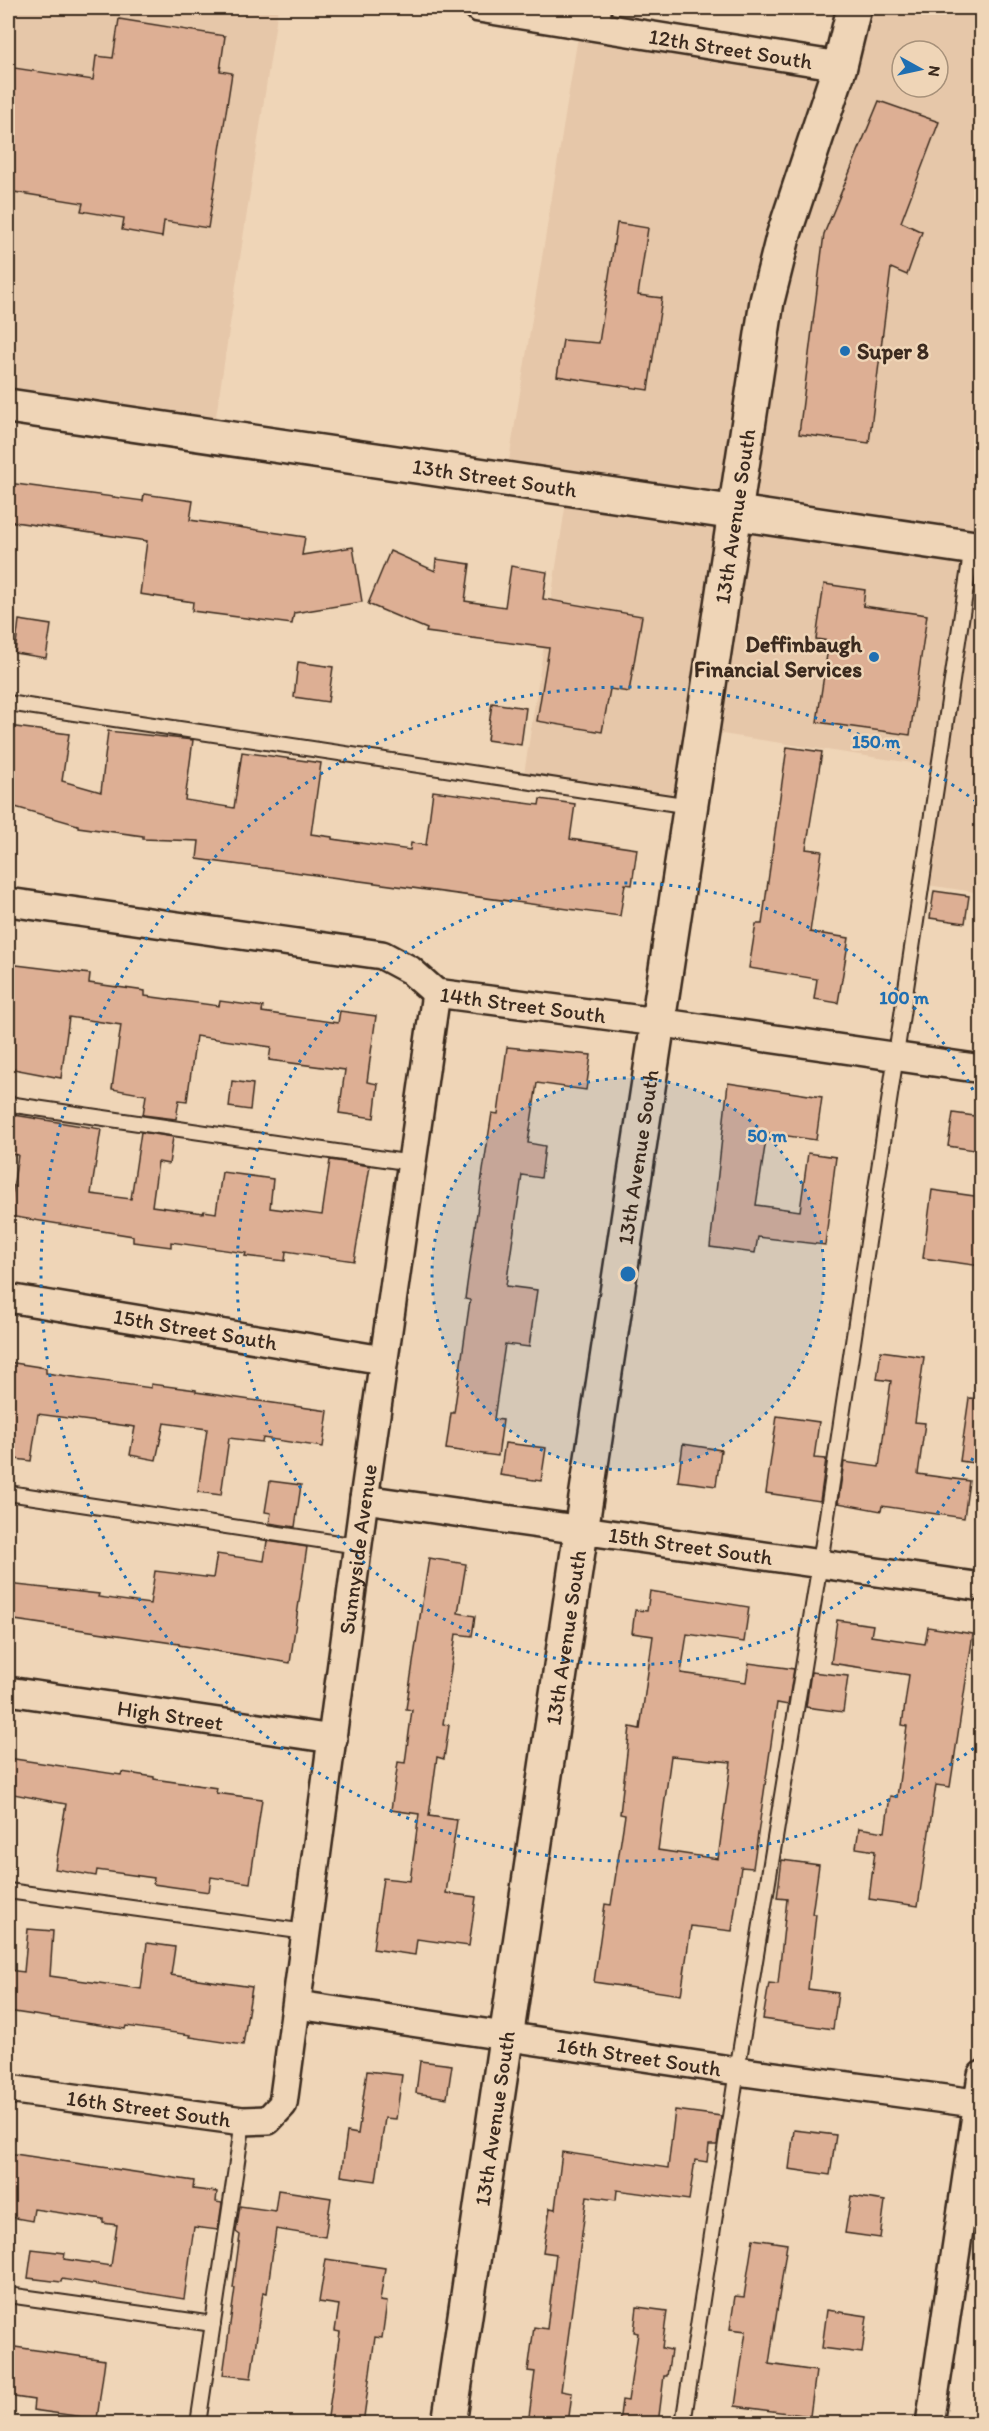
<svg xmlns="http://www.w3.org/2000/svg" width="989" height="2431" font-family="Itim,sans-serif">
  <rect width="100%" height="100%" fill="#efd5b7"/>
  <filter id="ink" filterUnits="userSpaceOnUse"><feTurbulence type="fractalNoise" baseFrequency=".0167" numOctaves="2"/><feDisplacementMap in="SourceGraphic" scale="12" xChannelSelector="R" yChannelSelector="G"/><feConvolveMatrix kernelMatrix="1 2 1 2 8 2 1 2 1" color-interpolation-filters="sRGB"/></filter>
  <g filter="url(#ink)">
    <g fill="#e6c7a9" fill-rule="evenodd">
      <polygon points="8,8 278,8 213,436 8,406"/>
      <path d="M852 8H981V893L921 884 938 767 703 731 690 806 523 781 568 489 506 479 580 24 839 66ZM902 51H938V87H902Z"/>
    </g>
    <g fill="#ddaf94" stroke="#3b2a1e" stroke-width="1.5" fill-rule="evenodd">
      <polygon points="119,19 225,36 220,71 232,73 208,228 164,221 162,237 122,230 124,218 81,211 83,203 8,191 8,153 13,120 8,120 8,67 93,80 96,56 113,58"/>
      <polygon points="879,101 939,122 901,222 922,232 907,275 891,268 869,443 799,434 824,234"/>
      <polygon points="617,223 648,228 638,295 662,298 648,390 557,376 563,340 599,343"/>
      <polygon points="8,483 143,501 144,494 193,501 190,520 305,537 302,555 353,547 362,602 294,613 292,624 192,611 193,602 140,594 147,541 8,521"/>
      <polygon points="390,551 435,571 436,559 470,564 465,601 505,607 511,566 547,572 543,599 642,616 629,692 610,689 602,732 537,721 549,648 426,632 427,629 368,604"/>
      <polygon points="824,584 865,590 863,606 927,615 910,735 817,722 829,641 816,639"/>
      <polygon points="19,620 51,625 46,658 15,653"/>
      <polygon points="298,662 333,667 328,702 294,697"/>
      <polygon points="492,703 526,708 521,745 487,740"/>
      <polygon points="8,726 69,734 62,781 101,792 108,731 193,740 185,800 234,808 242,752 321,763 311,834 332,837 332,839 410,850 411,843 426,845 433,791 539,805 540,799 575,804 570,839 637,849 632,885 625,884 620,916 197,859 199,841 143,839 143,836 78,827 78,825 8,805"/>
      <polygon points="787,747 822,752 806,849 822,851 810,932 849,938 838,1003 814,999 817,979 749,968 756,924 762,924"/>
      <polygon points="934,891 969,896 965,923 930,918"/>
      <polygon points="8,964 90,974 89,983 145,991 145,996 219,1006 220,1001 263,1007 262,1012 338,1023 340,1011 376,1016 367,1082 378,1084 374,1118 339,1113 345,1070 269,1060 271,1047 196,1036 187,1101 179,1100 176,1119 143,1115 146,1095 112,1089 121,1025 69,1017 61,1078 8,1068"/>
      <polygon points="507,1047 591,1055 586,1090 537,1083 528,1143 545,1146 541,1178 522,1175 506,1286 537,1290 529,1347 505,1344 494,1419 503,1420 498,1456 446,1449 451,1413 454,1413 470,1300 465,1299 482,1177 492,1113 498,1114"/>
      <polygon points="232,1081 253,1084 250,1110 229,1107"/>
      <polygon points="728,1083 822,1097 816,1140 767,1133 756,1205 800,1211 808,1153 836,1157 825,1245 758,1237 755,1253 710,1247"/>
      <polygon points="953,1113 981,1117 981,1151 948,1146"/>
      <polygon points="8,1114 101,1129 91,1194 131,1199 141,1132 173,1137 169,1164 158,1162 152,1206 203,1213 204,1211 216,1213 222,1172 273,1179 270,1208 322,1215 330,1160 370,1166 354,1261 286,1251 285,1261 245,1256 246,1253 171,1242 171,1247 133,1242 133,1236 9,1216 18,1155 8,1154"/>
      <polygon points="932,1190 981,1197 981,1266 923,1258"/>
      <polygon points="881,1351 924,1357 915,1422 925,1423 918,1474 969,1481 964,1518 882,1506 881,1511 838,1503 844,1462 879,1467 891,1381 877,1379"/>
      <polygon points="8,1362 46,1368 46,1373 151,1388 151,1384 196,1390 196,1392 328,1411 323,1447 263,1438 262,1442 229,1438 221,1495 198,1492 207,1429 164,1423 156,1460 130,1455 135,1427 38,1414 31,1461 8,1458"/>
      <polygon points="969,1398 981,1399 981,1464 960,1461"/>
      <polygon points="777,1416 819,1422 814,1458 826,1459 820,1501 766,1493"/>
      <polygon points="505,1443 546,1448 541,1481 500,1475"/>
      <polygon points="683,1444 721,1450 716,1486 678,1481"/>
      <polygon points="270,1481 301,1485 295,1527 269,1523 271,1513 265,1512"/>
      <polygon points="267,1541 307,1547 290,1663 179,1645 179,1644 8,1619 8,1584 99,1594 98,1597 150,1604 155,1571 213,1578 217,1554 264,1561"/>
      <polygon points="429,1558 466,1564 458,1613 475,1616 472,1636 456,1634 443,1724 449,1725 444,1759 437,1757 429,1816 457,1820 446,1893 476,1897 469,1946 417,1939 415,1955 373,1949 383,1878 410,1881 419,1814 391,1810 398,1762 405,1763 412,1710 406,1709"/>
      <path d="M650 1591 749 1607 744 1642 687 1634 681 1673 746 1682 749 1663 794 1669 788 1705 777 1703 753 1868 741 1867 732 1931 691 1926 681 1995 594 1982 605 1904 611 1905 625 1815 620 1814 630 1727 640 1729 653 1636 632 1633 635 1610 647 1611ZM671 1756 731 1762 718 1859 658 1850Z"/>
      <polygon points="837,1620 873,1625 871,1636 925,1644 928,1627 973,1634 950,1787 936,1785 918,1906 869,1899 875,1851 856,1848 859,1828 885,1832 890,1796 897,1797 907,1726 902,1725 909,1675 831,1663"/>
      <polygon points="811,1672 848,1676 843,1712 806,1707"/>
      <polygon points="8,1758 121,1775 122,1772 154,1777 154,1779 217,1788 216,1793 262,1799 250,1883 211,1877 209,1892 153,1884 154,1878 97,1870 96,1876 55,1869 66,1804 8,1793"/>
      <polygon points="782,1860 819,1865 812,1914 816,1914 808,1989 838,1993 833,2029 763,2019 769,1983 778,1984 787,1899 777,1898"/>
      <polygon points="28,1929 53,1931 50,1976 141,1989 147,1943 175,1947 171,1975 252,1987 243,2045 190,2037 191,2035 126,2026 125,2029 8,2011 8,1970 24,1972"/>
      <polygon points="420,2061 452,2065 447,2098 416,2093"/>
      <polygon points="367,2071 402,2075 396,2119 385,2118 376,2181 341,2176 347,2132 358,2134"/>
      <polygon points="675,2110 721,2116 717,2145 709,2145 707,2162 695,2160 689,2200 617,2190 616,2200 587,2196 561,2391 572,2393 568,2424 528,2424 535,2372 528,2371 534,2327 547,2329 556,2254 543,2252 550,2208 555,2209 562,2152 668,2168"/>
      <polygon points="794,2130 836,2135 830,2175 789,2169"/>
      <polygon points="8,2153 194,2181 193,2189 217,2192 216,2202 222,2203 218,2230 194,2227 184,2299 62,2279 61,2282 28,2278 32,2249 65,2253 64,2259 111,2266 117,2225 103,2223 103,2219 34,2209 32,2221 10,2217 11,2205 8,2204"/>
      <polygon points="278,2190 331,2198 325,2237 276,2229 267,2293 263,2292 251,2378 223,2375 235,2288 233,2288 240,2235 236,2232 240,2206 275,2211"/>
      <polygon points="851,2196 885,2201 880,2238 845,2233"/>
      <polygon points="753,2239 787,2244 769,2364 816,2371 810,2416 735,2406 746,2331 730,2329 735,2296 744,2297"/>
      <polygon points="326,2259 385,2268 380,2301 387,2302 382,2338 375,2337 363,2424 327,2424 340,2332 335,2331 339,2305 319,2302"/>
      <polygon points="637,2307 667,2311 662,2348 671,2350 667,2376 664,2376 658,2424 619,2424 622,2400 628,2401 638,2333 634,2332"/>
      <polygon points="827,2310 867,2316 862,2353 822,2348"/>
      <polygon points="8,2346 105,2360 97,2419 33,2410 34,2400 8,2396"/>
    </g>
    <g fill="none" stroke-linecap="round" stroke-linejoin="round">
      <g stroke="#3b2a1e" stroke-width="18">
        <g id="lane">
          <polyline points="601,28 604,8"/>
          <polyline points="8,703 690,806"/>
          <polyline points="8,1104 412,1163"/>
          <polyline points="8,1493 358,1546"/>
          <polyline points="8,1891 306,1932"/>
          <polyline points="8,2295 213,2324"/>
          <polyline points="198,2424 243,2121"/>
          <polyline points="683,2424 737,2071 820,1563 972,547"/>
        </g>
      </g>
      <g stroke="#3b2a1e" stroke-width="32">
        <g id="street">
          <path id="s1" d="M479 8 840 66"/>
          <path id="s2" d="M8 902 382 955 410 970 436 993 657 1022 982 1069"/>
          <path id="s3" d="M8 1298 383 1360"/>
          <path id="s4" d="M364 1499 982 1587"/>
          <path id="s5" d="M8 1691 333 1739"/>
          <path id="s6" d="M298 2005 737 2071 982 2104"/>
          <path id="s7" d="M8 2089 243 2121 268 2120 283 2104 364 1499 436 993"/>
          <polyline points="930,2424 982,2075"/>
        </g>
      </g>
      <g stroke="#3b2a1e" stroke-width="38">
        <g id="secondary">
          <path id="s8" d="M8 406 982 549"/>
          <path id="s9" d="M449 2424 581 1531 767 301 783 237 840 66 854 8"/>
        </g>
      </g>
      <use href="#lane" stroke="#efd5b7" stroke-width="14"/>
      <use href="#street" stroke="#efd5b7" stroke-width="27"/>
      <use href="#secondary" stroke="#efd5b7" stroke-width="33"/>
    </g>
  </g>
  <circle cx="628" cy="1274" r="196" fill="#1f6fb2" fill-opacity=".12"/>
  <g fill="none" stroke="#1f6fb2" stroke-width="3" stroke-dasharray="3 6">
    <circle cx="628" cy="1274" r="196"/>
    <path d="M981 1442A391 391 0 1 1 981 1106"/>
    <path d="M981 1743A587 587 0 1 1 981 805"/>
  </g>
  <g fill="#1f6fb2" stroke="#efd5b7" stroke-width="2">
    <circle cx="845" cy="351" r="6"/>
    <circle cx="874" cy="657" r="6"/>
  </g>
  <g text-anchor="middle" stroke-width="5" stroke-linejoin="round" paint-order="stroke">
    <g font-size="22" fill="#3b2a1e" stroke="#efd5b7">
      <text dy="8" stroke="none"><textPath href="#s1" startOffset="255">12th Street South</textPath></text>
      <text dy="8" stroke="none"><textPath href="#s8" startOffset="492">13th Street South</textPath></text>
      <text dy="8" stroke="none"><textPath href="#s9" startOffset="1929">13th Avenue South</textPath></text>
      <text dy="8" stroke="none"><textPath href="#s2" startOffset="532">14th Street South</textPath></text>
      <text dy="8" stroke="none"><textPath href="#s9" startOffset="1281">13th Avenue South</textPath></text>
      <text dy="8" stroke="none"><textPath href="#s3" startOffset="190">15th Street South</textPath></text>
      <text dy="8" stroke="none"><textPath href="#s4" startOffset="330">15th Street South</textPath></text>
      <text dy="8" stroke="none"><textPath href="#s7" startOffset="844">Sunnyside Avenue</textPath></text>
      <text dy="8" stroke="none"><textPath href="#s9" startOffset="795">13th Avenue South</textPath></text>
      <text dy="8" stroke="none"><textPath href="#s5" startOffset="164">High Street</textPath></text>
      <text dy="8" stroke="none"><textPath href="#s6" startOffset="345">16th Street South</textPath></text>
      <text dy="8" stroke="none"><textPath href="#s7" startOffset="142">16th Street South</textPath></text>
      <text dy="8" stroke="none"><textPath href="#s9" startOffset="309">13th Avenue South</textPath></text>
    </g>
    <g font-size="22" font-weight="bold" fill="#3b2a1e" stroke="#efd5b7" text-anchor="start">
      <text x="857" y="359">Super 8</text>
      <text x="862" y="652" text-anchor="end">Deffinbaugh<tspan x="862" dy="25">Financial Services</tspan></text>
    </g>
  </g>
  <circle cx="628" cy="1274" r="9" fill="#1f6fb2" stroke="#efd5b7" stroke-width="3"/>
  <g font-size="18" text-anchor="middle" font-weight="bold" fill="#1f6fb2" stroke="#efd5b7" stroke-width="5" stroke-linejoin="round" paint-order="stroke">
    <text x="876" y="748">150 m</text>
    <text x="904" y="1004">100 m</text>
    <text x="767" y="1142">50 m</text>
  </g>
  <rect width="989" height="2431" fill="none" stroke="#efd5b7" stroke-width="30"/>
  <rect x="15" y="15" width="959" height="2401" fill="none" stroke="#3b2a1e" stroke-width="2" filter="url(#ink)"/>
  <g transform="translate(920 69) rotate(98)"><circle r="28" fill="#efd5b7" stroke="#a7917a" stroke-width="1.5"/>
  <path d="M0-4.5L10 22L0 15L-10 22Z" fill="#1f6fb2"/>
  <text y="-9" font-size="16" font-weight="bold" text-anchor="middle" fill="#3b2a1e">N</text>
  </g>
</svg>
